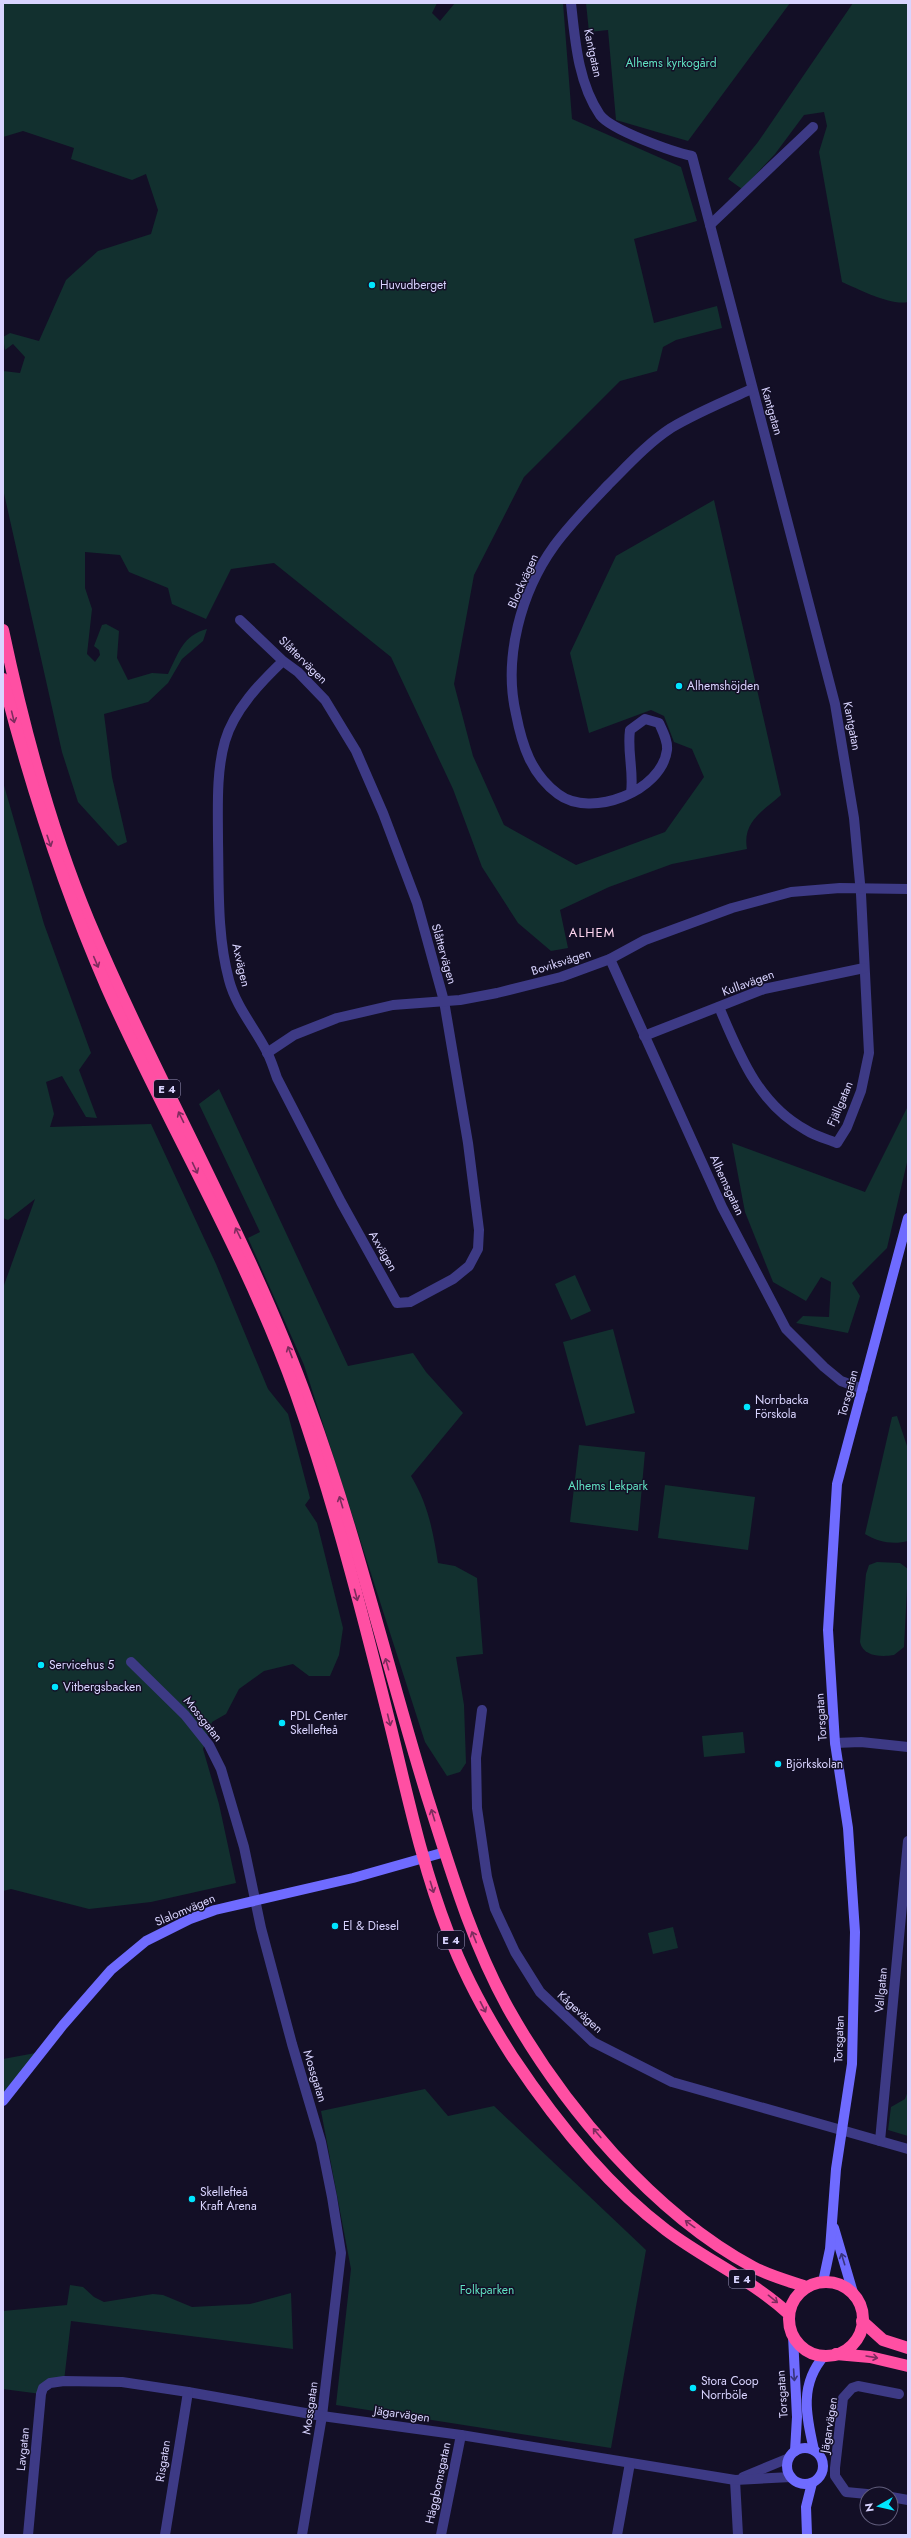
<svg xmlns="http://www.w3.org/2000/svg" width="911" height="2538" font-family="Jost,sans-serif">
  <rect width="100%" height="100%" fill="#130f26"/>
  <g fill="#12302f">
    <path d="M3 3H437L432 13 440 21 455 3H563L572 119 681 167 697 221 634 239 654 323 717 306 722 328 676 340 663 347 657 371 620 381 524 477 474 575 454 684 473 756 504 825 576 865 665 832 704 777 692 749 674 742 664 716 651 710 589 733 570 653 616 556 714 500 781 795C763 811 742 822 747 849L672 864 609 887 560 910 568 948 551 951 518 923 482 867 453 789 391 657 274 563 231 569 206 619 172 604 168 588 129 572 120 555 85 552V588L92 609 87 654 95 662 100 655 99 650 94 646 102 625 106 624 119 631 117 658 128 680 152 673 168 674C178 654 183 635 207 629L203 641 182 659 168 683 148 702 104 714 112 777 127 842 118 846 78 802 62 752 3 489V371L20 373 25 357 13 344 5 350 3 337 10 333 39 341 66 280 98 251 151 234 158 210 146 174 132 180 71 159 74 148 23 131 3 137Z"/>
    <polygon points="586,3 790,3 688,141 616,120 608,30 589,32"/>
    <path d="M853 3H908V302C891 306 858 289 842 282L819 152 827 126 824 112 804 115 775 154 742 189 728 179 758 142Z"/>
    <polygon points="3,782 44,924 91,1053 79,1070 97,1118 86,1117 62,1076 46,1082 54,1114 50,1127 151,1124 216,1264 268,1389 288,1414 310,1498 305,1505 317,1523 343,1628 339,1655 330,1676 309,1676 293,1664 264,1671 239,1689 226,1714 212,1722 203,1749 219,1804 236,1883 151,1902 89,1909 11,1889 3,1891 3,1288 35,1199 8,1220 3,1218"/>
    <path d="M219 1089 348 1366 413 1353 426 1372 463 1413 411 1476C428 1504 433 1531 438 1563L455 1566 477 1578 483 1654 456 1657 464 1705 466 1763 460 1772 447 1776 425 1742 304 1365 248 1238 260 1232 199 1104Z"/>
    <polygon points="908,1106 908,1158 887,1248 852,1283 860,1296 848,1333 796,1323 803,1316 829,1317 831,1282 821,1277 806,1301 773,1282 745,1212 732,1143 865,1192"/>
    <polygon points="575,1275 591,1311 571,1320 555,1284"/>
    <polygon points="613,1329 635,1413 586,1426 563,1342"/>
    <path d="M897 1416 908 1449V1541C893 1545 878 1542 865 1534L892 1417Z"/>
    <polygon points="579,1445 645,1452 638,1531 570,1522"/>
    <polygon points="665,1485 755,1497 748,1550 658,1538"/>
    <path d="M877 1562 900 1563 908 1569 904 1647 894 1655C882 1657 863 1657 860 1642L866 1574 869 1565Z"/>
    <polygon points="743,1732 745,1753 704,1757 702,1736"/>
    <polygon points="673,1927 678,1948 653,1954 648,1933"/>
    <polygon points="41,2052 3,2101 3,2059"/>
    <polygon points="425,2089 448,2116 494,2106 646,2250 611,2448 336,2405 351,2269 321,2111"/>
    <polygon points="908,2091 908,2136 888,2130 891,2107 905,2099"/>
    <polygon points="70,2285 83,2287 94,2297 104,2302 153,2294 163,2295 192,2307 250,2304 291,2293 293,2349 71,2321 64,2381 50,2383 41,2394 3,2389 3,2311 67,2305"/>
  </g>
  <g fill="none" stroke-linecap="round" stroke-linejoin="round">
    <g stroke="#3d3a85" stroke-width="10">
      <path d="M571 3C575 40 578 83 600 115 611 130 673 152 692 156L835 704 854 818 861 894 869 1053 861 1091 847 1127 837 1143C827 1139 815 1136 806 1130 758 1104 739 1054 719 1007"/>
      <polyline points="710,225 813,127"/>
      <path d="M240 620 283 661 298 672 325 700 356 751 383 813 417 903 444 1001 468 1143 479 1230 478 1249 469 1266 453 1279 410 1302 397 1303 341 1202 277 1078C274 1069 271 1060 267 1052 255 1028 236 1007 229 980 217 936 219 887 218 841 218 809 216 772 225 741 234 710 260 683 283 661"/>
      <path d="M631 793C634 771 627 752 630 730L645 719 659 723C663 732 668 741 667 750 662 791 591 819 558 794 531 774 522 745 516 714 503 658 521 592 554 546 570 524 590 504 609 484 628 465 648 443 671 428 696 413 725 401 752 389"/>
      <polyline points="610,959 722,1207 786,1329 824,1367 841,1381 863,1389"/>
      <polyline points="644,1036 764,989 864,968"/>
      <polyline points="267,1053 294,1035 337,1018 393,1005 460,1000 497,993 561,977 610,959 645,940 732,908 791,892 840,888 908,889"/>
      <polyline points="131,1662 185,1715 209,1745 221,1769 244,1847 261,1928 292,2044 321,2142 332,2197 341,2253 322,2416 302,2535"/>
      <polyline points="482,1710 476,1758 477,1808 487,1877 495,1909 515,1952 540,1992 593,2042 672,2082 908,2149"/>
      <polyline points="835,1743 861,1742 908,1747"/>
      <polyline points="880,2141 908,1841"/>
      <polyline points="743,2477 789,2458"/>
      <polyline points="735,2480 738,2535"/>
      <polyline points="867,2494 846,2492 835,2476 835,2468 843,2398 852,2388 858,2386 899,2394"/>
      <polyline points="891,2497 908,2500"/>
      <polyline points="28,2535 41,2394 43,2388 50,2383 64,2381 122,2382 188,2392 322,2416 461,2435 735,2480 791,2477"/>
      <polyline points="165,2535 188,2392"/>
      <polyline points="441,2535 461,2435"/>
      <polyline points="617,2535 630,2463"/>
    </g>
    <g stroke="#6f6bff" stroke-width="10">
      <polyline points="3,2101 63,2025 111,1970 146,1941 190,1919 215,1910 353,1878 445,1852"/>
      <polyline points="834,2228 854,2296"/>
      <polyline points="823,2282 830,2249 836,2169 852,2064 855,1932 848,1828 835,1743 828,1630 837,1484 908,1218"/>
      <polyline points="793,2336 797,2417 795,2451"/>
      <circle cx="805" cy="2466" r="18"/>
      <path d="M814 2450C806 2415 799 2384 825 2355"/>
      <polyline points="807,2535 806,2507 812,2483"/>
    </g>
    <g stroke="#ff4fa3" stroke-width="12">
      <path d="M3 630C24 729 50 828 89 921 158 1085 249 1238 309 1405 356 1533 387 1666 427 1796 450 1868 471 1941 508 2008 563 2106 653 2213 753 2267 770 2276 789 2281 807 2287"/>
      <path d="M3 679C30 785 63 887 107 988 167 1124 246 1253 296 1394 333 1499 361 1608 388 1716 406 1788 421 1863 448 1932 464 1975 487 2017 512 2056 554 2119 605 2184 666 2230 706 2260 752 2280 789 2314"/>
      <circle cx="826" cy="2319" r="37"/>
      <polyline points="862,2321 883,2340 908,2348"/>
      <polyline points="836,2354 870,2357 908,2366"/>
    </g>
  </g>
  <defs><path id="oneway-shaft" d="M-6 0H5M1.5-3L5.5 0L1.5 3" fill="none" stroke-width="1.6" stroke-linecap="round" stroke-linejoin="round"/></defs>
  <g stroke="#7d2c5e">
    <use href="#oneway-shaft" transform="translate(13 717) rotate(76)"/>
    <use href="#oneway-shaft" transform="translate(49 841) rotate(71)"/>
    <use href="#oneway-shaft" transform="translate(96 962) rotate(67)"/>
    <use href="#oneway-shaft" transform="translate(181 1117) rotate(-116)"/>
    <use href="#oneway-shaft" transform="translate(195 1168) rotate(65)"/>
    <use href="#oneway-shaft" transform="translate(238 1233) rotate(-116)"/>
    <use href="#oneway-shaft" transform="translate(290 1352) rotate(-111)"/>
    <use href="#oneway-shaft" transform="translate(341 1502) rotate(-107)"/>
    <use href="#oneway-shaft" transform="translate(356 1595) rotate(75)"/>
    <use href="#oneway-shaft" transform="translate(387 1664) rotate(-106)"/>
    <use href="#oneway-shaft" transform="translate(389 1720) rotate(76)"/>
    <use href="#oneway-shaft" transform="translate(433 1815) rotate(-107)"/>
    <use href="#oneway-shaft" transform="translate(432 1887) rotate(73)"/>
    <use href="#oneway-shaft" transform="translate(474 1937) rotate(-112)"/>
    <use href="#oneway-shaft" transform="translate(483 2007) rotate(63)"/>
    <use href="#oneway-shaft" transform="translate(597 2133) rotate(-130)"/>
    <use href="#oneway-shaft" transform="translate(690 2224) rotate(-144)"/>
    <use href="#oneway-shaft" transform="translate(773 2299) rotate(39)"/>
    <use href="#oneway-shaft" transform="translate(872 2357) rotate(10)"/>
  </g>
  <g stroke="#38347d">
    <use href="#oneway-shaft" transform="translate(843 2259) rotate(-107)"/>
    <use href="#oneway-shaft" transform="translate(794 2375) rotate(86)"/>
  </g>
  <g fill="#00e5ff" stroke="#130f26" stroke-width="1.5">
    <circle cx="372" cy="285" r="4"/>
    <circle cx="679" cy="686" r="4"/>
    <circle cx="747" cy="1407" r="4"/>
    <circle cx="41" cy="1665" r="4"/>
    <circle cx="55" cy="1687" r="4"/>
    <circle cx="282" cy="1723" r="4"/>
    <circle cx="778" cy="1764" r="4"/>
    <circle cx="335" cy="1926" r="4"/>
    <circle cx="192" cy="2199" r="4"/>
    <circle cx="693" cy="2388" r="4"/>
  </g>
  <g text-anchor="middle" stroke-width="3" stroke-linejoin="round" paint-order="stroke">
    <g fill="#130f26" stroke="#9e99be" stroke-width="1">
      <rect x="154" y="1080" width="26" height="18" rx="3"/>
      <rect x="438" y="1931" width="26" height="18" rx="3"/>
      <rect x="729" y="2270" width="26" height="18" rx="3"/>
    </g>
    <g font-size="11" font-weight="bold" fill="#d9d4ff">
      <text x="167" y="1093">E 4</text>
      <text x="451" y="1944">E 4</text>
      <text x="742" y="2283">E 4</text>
    </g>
    <g font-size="12" fill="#d9d4ff" stroke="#130f26">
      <text transform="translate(593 53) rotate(78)" y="4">Kantgatan</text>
      <text transform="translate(772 411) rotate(74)" y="4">Kantgatan</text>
      <text transform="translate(523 581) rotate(-66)" y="4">Blockvägen</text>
      <text transform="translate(303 660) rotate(44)" y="4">Slåttervägen</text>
      <text transform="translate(852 726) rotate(79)" y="4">Kantgatan</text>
      <text transform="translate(444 954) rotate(74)" y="4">Slåttervägen</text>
      <text transform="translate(561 962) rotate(-18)" y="4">Boviksvägen</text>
      <text transform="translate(241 965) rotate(77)" y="4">Axvägen</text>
      <text transform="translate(748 983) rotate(-20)" y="4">Kullavägen</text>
      <text transform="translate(840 1104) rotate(-67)" y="4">Fjällgatan</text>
      <text transform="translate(727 1185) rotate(65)" y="4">Alhemsgatan</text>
      <text transform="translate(383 1251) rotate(60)" y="4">Axvägen</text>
      <text transform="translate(848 1393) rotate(-75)" y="4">Torsgatan</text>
      <text transform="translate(821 1717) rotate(-94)" y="4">Torsgatan</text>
      <text transform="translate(203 1719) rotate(51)" y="4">Mossgatan</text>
      <text transform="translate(185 1910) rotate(-23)" y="4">Slalomvägen</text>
      <text transform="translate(881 1990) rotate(-85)" y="4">Vallgatan</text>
      <text transform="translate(580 2012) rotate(42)" y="4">Kågevägen</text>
      <text transform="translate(839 2039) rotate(-88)" y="4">Torsgatan</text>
      <text transform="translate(315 2076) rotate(73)" y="4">Mossgatan</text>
      <text transform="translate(782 2394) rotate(-94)" y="4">Torsgatan</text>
      <text transform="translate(310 2408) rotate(-82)" y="4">Mossgatan</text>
      <text transform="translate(402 2414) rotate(8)" y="4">Jägarvägen</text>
      <text transform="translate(829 2425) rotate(-81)" y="4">Jägarvägen</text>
      <text transform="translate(23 2449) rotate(-84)" y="4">Lavgatan</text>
      <text transform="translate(163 2461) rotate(-81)" y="4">Risgatan</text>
      <text transform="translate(438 2483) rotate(-78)" y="4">Häggbomsgatan</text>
    </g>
    <g font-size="12" fill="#5fe0c0" stroke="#130f26">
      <text x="671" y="67">Alhems kyrkogård</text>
      <text x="608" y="1490">Alhems Lekpark</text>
      <text x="487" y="2294">Folkparken</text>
    </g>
    <g font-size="12" fill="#d9d4ff" stroke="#130f26" text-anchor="start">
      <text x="380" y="289">Huvudberget</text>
      <text x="687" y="690">Alhemshöjden</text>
      <text x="755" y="1404">Norrbacka<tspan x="755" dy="14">Förskola</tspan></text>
      <text x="49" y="1669">Servicehus 5</text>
      <text x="63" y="1691">Vitbergsbacken</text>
      <text x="290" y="1720">PDL Center<tspan x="290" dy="14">Skellefteå</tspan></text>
      <text x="786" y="1768">Björkskolan</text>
      <text x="343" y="1930">El &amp; Diesel</text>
      <text x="200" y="2196">Skellefteå<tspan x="200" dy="14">Kraft Arena</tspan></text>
      <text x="701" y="2385">Stora Coop<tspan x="701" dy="14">Norrböle</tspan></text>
    </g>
    <g font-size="13" letter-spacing="1" fill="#ffd6f0" stroke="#130f26">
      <text x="592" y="937">ALHEM</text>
    </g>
  </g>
  <rect width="911" height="2538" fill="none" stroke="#d9d4ff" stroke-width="8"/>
  <g transform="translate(879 2506) rotate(262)"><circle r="19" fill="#130f26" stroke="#625e7d"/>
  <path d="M0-3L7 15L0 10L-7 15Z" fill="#00e5ff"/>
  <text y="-6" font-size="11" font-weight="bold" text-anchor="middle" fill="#d9d4ff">N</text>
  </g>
</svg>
